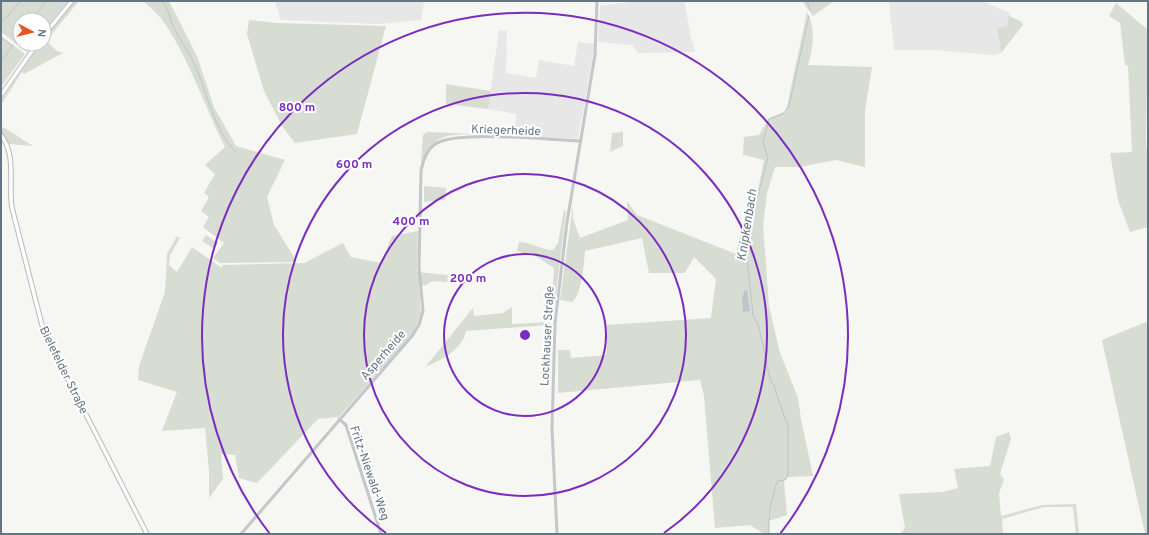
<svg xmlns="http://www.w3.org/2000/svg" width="1149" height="535" font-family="Overpass,sans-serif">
  <rect width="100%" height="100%" fill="#f6f6f2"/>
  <g fill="#e6e7e6">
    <polygon points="275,1 424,1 421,20 379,24 281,20"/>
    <polygon points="636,1 684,1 691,37 695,52 638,53 632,45 599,42 598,41 600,6"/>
    <polygon points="889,1 982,1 1010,13 1007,26 997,29 1001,53 993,55 934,50 894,50"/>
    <polygon points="499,30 507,31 506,73 536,78 539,60 574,66 578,42 595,44 578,139 513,136 517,114 488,109"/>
  </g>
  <g fill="#d7ddd3">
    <polygon points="1,1 68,1 44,30 44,20 20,20 20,44 33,44 27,52 1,32 1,24 6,18 1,23"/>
    <polygon points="75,1 79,1 46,41 57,51 63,53 24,74 22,72 1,105 1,101 40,44 44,44 44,39"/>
    <path d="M143 1H169L197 56 214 107 236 146 285 160 267 197 274 225 297 262 220 263 213 258 224 243 203 227 209 217 201 211 209 197 204 193 215 174 205 165 225 147C204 105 188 56 161 18 156 12 149 7 143 1Z"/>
    <polygon points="802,1 834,1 813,16"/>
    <polygon points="1116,3 1148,30 1146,139 1148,165 1148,227 1130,232 1118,200 1110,153 1132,152 1128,66 1125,65 1120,23 1109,16"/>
    <path d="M807 12C816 27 813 49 808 65L872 67 865 111V167L836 160 799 167H775L767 193 763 225 769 306 780 353 798 398 801 419 813 476 789 477 784 481 787 515 769 521 770 534H764L750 525 715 528 704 396 700 380 558 393V350H570L571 358 606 355 607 325 711 318 716 279 694 257 685 273H649L642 238 585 251C584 263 582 295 572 302L560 300 573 204V219L580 238 628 220 627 201 637 215 736 254 747 205H755L764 160 743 155 744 137 759 135 769 118 786 111Z"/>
    <polygon points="1009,16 1022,22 1023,25 1001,53 997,28 1007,26"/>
    <polygon points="249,20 277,23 386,26 357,134 295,143 282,126 264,91 247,34"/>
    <polygon points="1,36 25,54 1,87"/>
    <polygon points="446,84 491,91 488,109 446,104"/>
    <polygon points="3,127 33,146 9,144 1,132"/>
    <path d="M427 132 475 134C444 135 436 134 421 163L423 135Z"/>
    <polygon points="623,132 623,146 610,152 612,133"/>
    <polygon points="424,186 446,188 445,200 424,202"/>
    <path d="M564 210 566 211 555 303 552 302 554 268 537 257 517 251 519 242C531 242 541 250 553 250L558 243Z"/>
    <polygon points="418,231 417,272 448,275 447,282 432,281 426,285 419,285 421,315 414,332 339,417 318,419 257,483 239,478 235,455 221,454 223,479 209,498 209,471 205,428 162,431 177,392 138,380 139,366 165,292 167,254 177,236 180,238 170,255 169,265 177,272 192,247 222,268 222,265 304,263 343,243 351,257 381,263 392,236"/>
    <polygon points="206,235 218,243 214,249 202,241"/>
    <path d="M512 307V324L550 322V325L466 331C463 348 442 361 426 366L473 308 474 316 503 313Z"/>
    <polygon points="1146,322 1148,329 1148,534 1145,534 1102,340"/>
    <polygon points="1009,432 1011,439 1000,474 1004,480 999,493 1001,516 1042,505 1076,504 1079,534 1076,534 1073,507 1044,507 1002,519 1003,534 900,534 905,528 899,494 942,492 958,488 954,469 990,466 996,437"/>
  </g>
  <polygon fill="#bbc5ca" points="745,290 747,291 750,311 743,312 742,298"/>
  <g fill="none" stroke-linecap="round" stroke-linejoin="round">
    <g stroke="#bbc5ca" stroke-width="1">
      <path d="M162 1C169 9 169 17 173 26 179 39 188 50 194 63 207 91 214 132 237 153"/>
      <polyline points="807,1 810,10"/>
      <polyline points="32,20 46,1"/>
      <polyline points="1,23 21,1"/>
      <polyline points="1,37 12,46"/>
      <polyline points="15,43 20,36"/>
      <polyline points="1,62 13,45"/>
      <polyline points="768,534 770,508 777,481 785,480 788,474 788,426 778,399 775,388 770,379 759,327 753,315 747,258 755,205 768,158 763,142 769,119 783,114 789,106 809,16"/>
    </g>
    <g stroke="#b6babe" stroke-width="5.5">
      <g id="major">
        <polyline points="44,35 72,1"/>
        <polyline points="1,95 37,44"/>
        <path d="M1 135C17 156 8 184 12 208L42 325 47 338 147 534"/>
      </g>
    </g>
    <g stroke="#c3c7ca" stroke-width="3">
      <polyline points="339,419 346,425 381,534"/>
      <path d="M241 534 412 336 419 325 423 311 419 268 421 171C423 160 427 149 437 143 461 130 550 140 580 141"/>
      <polyline points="557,534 552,428 555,323 567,222 595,55 597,1"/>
    </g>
    <use href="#major" stroke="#fff" stroke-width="3.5"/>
  </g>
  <g fill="none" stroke="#7b2cbf" stroke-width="2">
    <circle cx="525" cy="335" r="81"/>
    <circle cx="525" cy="335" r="161"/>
    <path d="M386 533A242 242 0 1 1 664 533"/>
    <path d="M270 534A323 323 0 1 1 780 534"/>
  </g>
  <g text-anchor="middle" stroke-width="4" stroke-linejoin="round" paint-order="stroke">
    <g font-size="12" fill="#657584" stroke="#fff">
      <text transform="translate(506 130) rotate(2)" y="4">Kriegerheide</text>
      <text transform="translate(547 336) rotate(-87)" y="4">Lockhauser Straße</text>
      <text transform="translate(383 355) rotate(-49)" y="4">Asperheide</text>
      <text transform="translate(64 370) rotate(64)" y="4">Bielefelder Straße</text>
      <text transform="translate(370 473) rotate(71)" y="4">Fritz-Niewald-Weg</text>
    </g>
    <g font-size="13" font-style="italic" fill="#607780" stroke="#fff">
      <text transform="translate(746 225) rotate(-81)" y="5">Knipkenbach</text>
    </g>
  </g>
  <circle cx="525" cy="335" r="6" fill="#7b2cbf" stroke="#fff" stroke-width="2"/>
  <g font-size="12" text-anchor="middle" font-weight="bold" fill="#7b2cbf" stroke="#fff" stroke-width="4" stroke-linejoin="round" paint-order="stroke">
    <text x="297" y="111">800 m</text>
    <text x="354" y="168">600 m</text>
    <text x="411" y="225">400 m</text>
    <text x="468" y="282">200 m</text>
  </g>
  <rect width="1149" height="535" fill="none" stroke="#657584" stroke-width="4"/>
  <g transform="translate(32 32) rotate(97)"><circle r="19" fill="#ffffff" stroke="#c1c8ce"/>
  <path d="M0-3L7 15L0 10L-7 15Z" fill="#e45424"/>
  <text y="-6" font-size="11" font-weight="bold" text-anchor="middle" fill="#657584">N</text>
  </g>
</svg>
